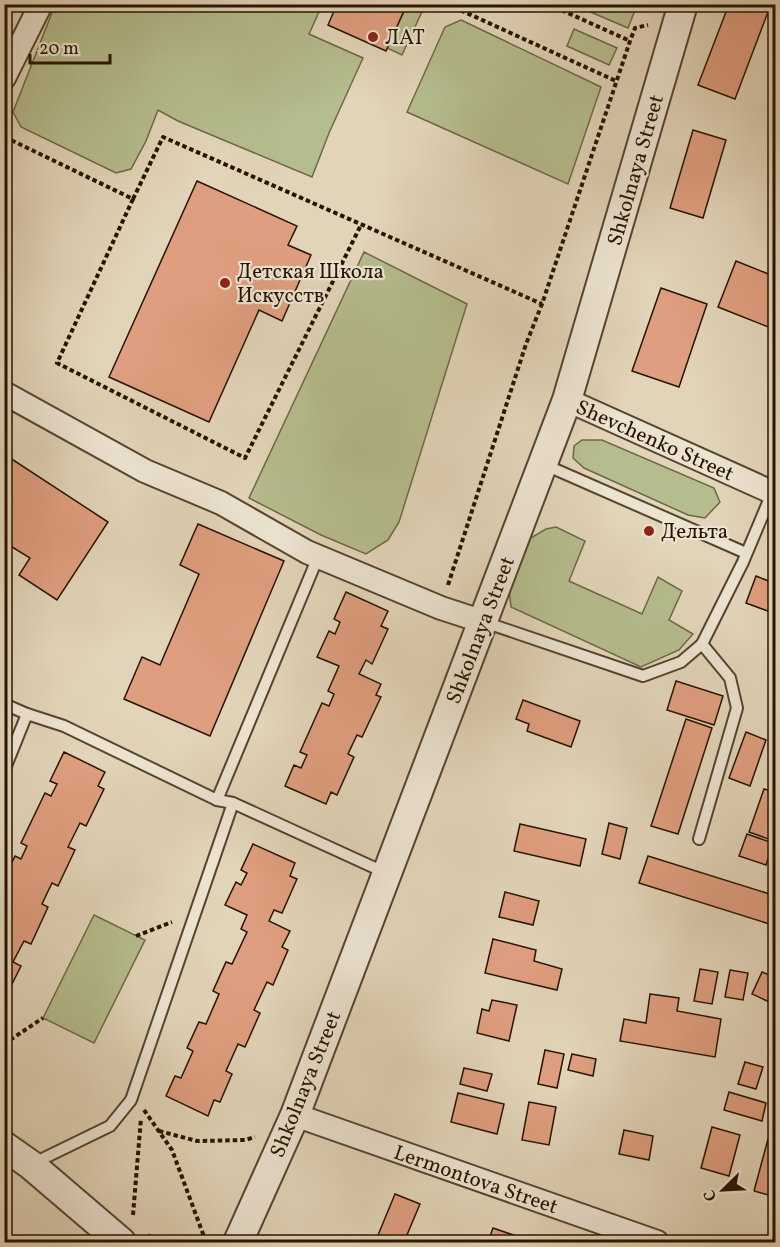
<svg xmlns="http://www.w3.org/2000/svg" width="780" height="1247" font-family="Vollkorn,serif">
  <rect width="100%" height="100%" fill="#e2d4b8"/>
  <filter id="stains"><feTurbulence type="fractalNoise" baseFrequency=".00333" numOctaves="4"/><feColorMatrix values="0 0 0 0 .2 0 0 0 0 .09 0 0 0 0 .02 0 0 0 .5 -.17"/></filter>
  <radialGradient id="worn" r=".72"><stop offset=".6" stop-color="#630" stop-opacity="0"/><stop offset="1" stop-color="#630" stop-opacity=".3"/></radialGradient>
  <g fill="#b5bc8d" stroke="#6e6846" stroke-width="1.5">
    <polygon points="55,5 322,5 309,34 363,58 329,133 312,177 178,121 158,110 146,141 131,169 116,173 21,127 13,112"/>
    <polygon points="407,5 425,5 402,55 387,48"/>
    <polygon points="574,5 637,5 628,28"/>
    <polygon points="461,20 601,87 568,184 407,112 445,27"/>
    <polygon points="574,29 617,48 609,65 567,46"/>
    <polygon points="364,252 467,304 399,522 388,540 366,554 321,535 249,498"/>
    <polygon points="582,440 602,440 714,488 720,502 705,518 688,515 584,468 573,458 574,446"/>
    <polygon points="556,527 585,541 569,581 642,614 658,577 682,591 669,620 693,634 679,650 641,667 511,607 509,589 529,539 546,529"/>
    <polygon points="94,915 145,940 94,1043 43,1018"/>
  </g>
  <g fill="#df9e7f" stroke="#261400" stroke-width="1.5">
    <polygon points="337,4 407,4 386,51 328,25"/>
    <polygon points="729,4 771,4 735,99 698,85"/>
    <polygon points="693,130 726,140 703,218 670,208"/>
    <polygon points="197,181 297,226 288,245 311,255 282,321 259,310 209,422 109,377"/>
    <polygon points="736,261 776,277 776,330 718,307"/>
    <polygon points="661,288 707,304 679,387 632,371"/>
    <polygon points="4,454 108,522 57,600 19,575 30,558 4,542"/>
    <polygon points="198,524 284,561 210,736 124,699 142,657 160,665 199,574 180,565"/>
    <polygon points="756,576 776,584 776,614 746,603"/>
    <polygon points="346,592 388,611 381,626 388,629 372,664 366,660 359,674 381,684 376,695 381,697 362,737 357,735 348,754 354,757 337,795 331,792 326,804 285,786 294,765 301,768 307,755 300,752 322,703 329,706 334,694 328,691 339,666 317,657 329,631 335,634 340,622 334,619"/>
    <polygon points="676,681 723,696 714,725 667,710"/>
    <polygon points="523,700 580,721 571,747 527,731 529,724 516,719"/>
    <polygon points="686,719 712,728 678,834 651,826"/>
    <polygon points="746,732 766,740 750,786 729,778"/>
    <polygon points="64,752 105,772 98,786 104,789 86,826 80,823 68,847 75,850 58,886 52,883 42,904 48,907 31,944 24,941 13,962 21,966 4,1000 4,879 15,856 21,859 27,846 21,843 45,793 51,796 57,784 50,781"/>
    <polygon points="764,789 776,792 774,841 749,832"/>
    <polygon points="609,823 627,828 620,859 602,854"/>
    <polygon points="520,824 586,839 580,866 514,851"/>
    <polygon points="747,834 773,843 766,865 739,856"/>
    <polygon points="253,844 295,863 290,876 297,879 282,913 274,910 269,921 290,931 282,947 288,950 273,985 267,982 254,1010 260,1013 245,1047 238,1044 226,1071 232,1074 220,1102 214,1100 208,1116 166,1096 175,1076 181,1078 193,1051 187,1048 199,1022 206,1024 219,994 213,991 226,962 232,964 247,932 241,929 247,915 225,905 236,882 241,885 247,873 241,870"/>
    <polygon points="648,856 776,896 776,926 639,883"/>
    <polygon points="505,892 539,901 533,925 499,917"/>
    <polygon points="493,939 536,950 534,961 562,969 557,990 485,973"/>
    <polygon points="700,969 718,972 712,1004 694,1001"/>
    <polygon points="730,970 748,973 743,1000 725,997"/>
    <polygon points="762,972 776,978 776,1005 752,994"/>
    <polygon points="650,994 679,998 677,1011 721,1019 715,1057 620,1041 624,1019 646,1023"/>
    <polygon points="492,1000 517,1005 509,1041 477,1033 482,1009 489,1011"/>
    <polygon points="545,1050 564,1054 557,1088 538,1084"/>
    <polygon points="572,1054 596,1059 593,1076 568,1070"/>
    <polygon points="745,1062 763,1067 756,1089 738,1084"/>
    <polygon points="464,1068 492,1074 487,1091 460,1084"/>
    <polygon points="729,1092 766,1103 762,1121 724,1110"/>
    <polygon points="458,1093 504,1104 497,1134 451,1122"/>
    <polygon points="529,1102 556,1107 549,1145 522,1140"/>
    <polygon points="712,1127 740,1135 729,1176 701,1168"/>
    <polygon points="624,1130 653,1136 649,1160 619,1154"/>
    <polygon points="768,1139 776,1141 776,1197 754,1191"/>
    <polygon points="395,1194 420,1204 407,1235 419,1241 419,1242 383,1242 376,1240"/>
    <polygon points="493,1228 525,1239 524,1242 488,1242"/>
  </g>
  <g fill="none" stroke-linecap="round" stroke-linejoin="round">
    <g stroke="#55442e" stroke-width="14">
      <g id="service">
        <polyline points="543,464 746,553"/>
        <polyline points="484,622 643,676 681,662 702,644 743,562 772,493"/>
        <polyline points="4,704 27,714 64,726 217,800 233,803 386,873"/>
        <polyline points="4,771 27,714"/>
        <polyline points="217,800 318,557"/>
        <polyline points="699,839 737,708 730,678 702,644"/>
        <polyline points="34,1163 110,1126 131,1100 233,803"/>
      </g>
    </g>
    <g stroke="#55442e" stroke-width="26">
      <g id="minor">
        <polyline points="4,78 41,4"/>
        <polyline points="4,393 145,471 221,503 307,552 441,608 484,622"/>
        <polyline points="567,400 776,494"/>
        <polyline points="295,1115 657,1242"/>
      </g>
    </g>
    <g stroke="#55442e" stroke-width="32">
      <g id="tertiary">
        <polyline points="4,1146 31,1165 121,1242"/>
        <polyline points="238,1242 295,1115 567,400 683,4"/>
      </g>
    </g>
    <g stroke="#261400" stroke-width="4" stroke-dasharray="4.5 3" stroke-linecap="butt">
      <polyline points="447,4 616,81"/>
      <polyline points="548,4 630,41"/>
      <polyline points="4,140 11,140 133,199 163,137 542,304"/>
      <polyline points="133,199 57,363 245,458 361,225"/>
      <polyline points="448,585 526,344 542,304 630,41 635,28 648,25"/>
      <polyline points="136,936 172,922"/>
      <polyline points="4,1044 43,1018"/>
      <polyline points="144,1110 172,1150 206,1242"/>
      <polyline points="159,1131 197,1141 245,1140 255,1137"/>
      <polyline points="133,1215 141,1118"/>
      <polyline points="148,1235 157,1242"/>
    </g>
    <use href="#service" stroke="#ece3d1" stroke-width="10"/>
    <use href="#minor" stroke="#ece3d1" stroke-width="22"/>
    <use href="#tertiary" stroke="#ece3d1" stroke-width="28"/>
  </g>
  <g fill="#8f2418" stroke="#ece3d1" stroke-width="2">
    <circle cx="373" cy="37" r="6"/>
    <circle cx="225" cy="283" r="6"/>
    <circle cx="649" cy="531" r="6"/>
  </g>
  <g text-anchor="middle" stroke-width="4.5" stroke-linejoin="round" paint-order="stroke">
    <g font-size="21" fill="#261400" stroke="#ece3d1" text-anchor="start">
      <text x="385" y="44">ЛАТ</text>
      <text x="237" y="278">Детская Школа<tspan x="237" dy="24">Искусств</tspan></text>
      <text x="661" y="538">Дельта</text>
    </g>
    <g font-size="21" fill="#261400" stroke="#ece3d1">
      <text transform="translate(635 170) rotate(-74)" y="7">Shkolnaya Street</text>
      <text transform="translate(655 440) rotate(24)" y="7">Shevchenko Street</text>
      <text transform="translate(480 630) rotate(-69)" y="7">Shkolnaya Street</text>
      <text transform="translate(305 1084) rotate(-68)" y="7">Shkolnaya Street</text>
      <text transform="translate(476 1179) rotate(19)" y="7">Lermontova Street</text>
    </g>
  </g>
  <rect width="780" height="1247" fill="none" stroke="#e2d4b8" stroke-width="24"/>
  <rect x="6" y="6" width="768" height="1235" fill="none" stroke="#261400" stroke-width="3"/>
  <rect x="12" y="12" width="756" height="1223" fill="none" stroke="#261400" stroke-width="1.5"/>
  <g transform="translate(723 1190) rotate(246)" stroke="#ece3d1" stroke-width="4.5" paint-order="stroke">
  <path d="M0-4.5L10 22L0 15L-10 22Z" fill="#261400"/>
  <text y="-9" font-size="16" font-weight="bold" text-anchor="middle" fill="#261400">С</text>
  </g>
  <path d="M30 54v9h80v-9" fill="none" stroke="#261400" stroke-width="3"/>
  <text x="39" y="54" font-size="18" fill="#261400" stroke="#ece3d1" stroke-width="4.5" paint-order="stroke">20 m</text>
  <rect width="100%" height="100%" filter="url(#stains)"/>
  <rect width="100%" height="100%" fill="url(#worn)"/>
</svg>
